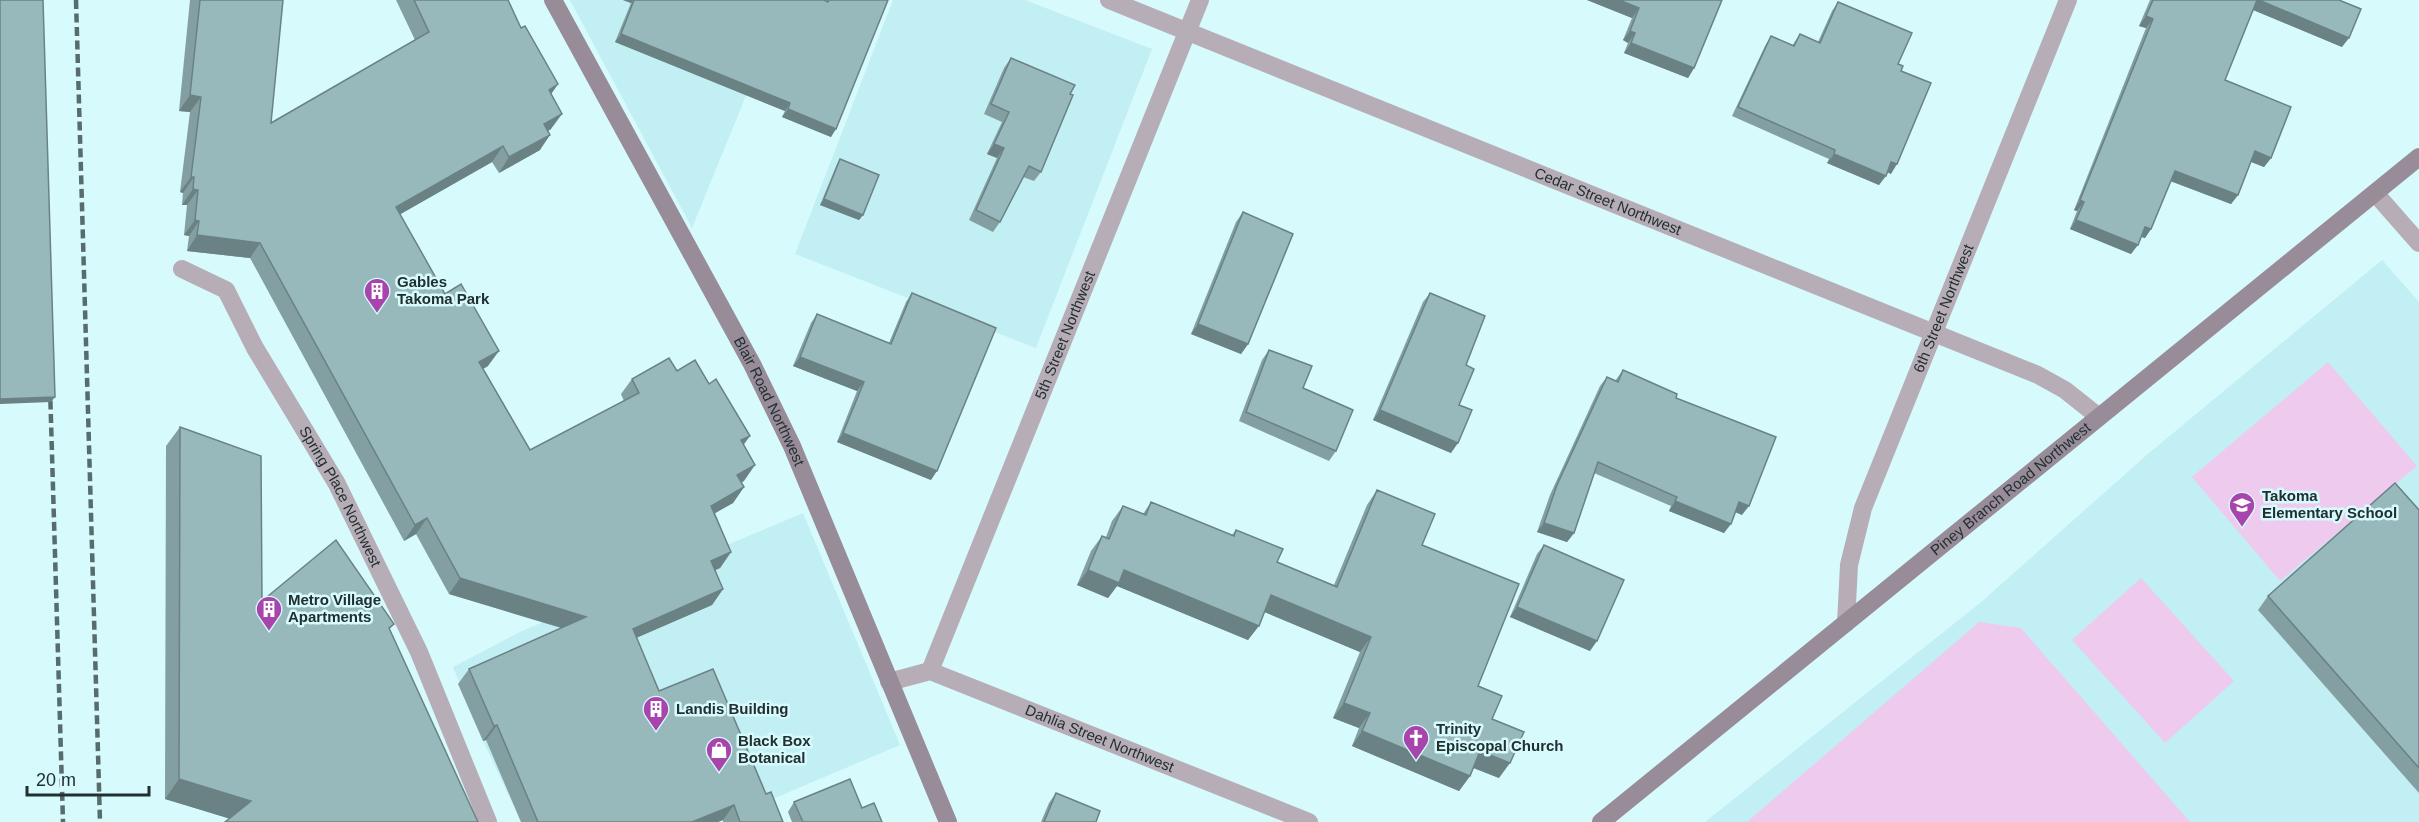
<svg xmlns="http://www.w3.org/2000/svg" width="2419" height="822" font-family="Helvetica,sans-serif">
  <rect width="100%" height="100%" fill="#d7fafd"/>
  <g fill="#c2eff3">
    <polygon points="570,0 785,0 692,228"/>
    <polygon points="893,0 1025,0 1152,49 1036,348 795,254"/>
    <polygon points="2382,260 2419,302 2419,822 1705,822 1980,603 2149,453"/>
    <polygon points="803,513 900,745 718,822 521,822 483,741 453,667 522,631"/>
  </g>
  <g fill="#eecaef">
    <polygon points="2328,362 2417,466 2280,581 2192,477"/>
    <polygon points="2141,578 2234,681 2165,743 2072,640"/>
    <polygon points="1979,622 2021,628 2190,822 1747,822"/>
  </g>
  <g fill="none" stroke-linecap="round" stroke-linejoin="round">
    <g stroke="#b6adb6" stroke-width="18">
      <polyline points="2375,193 2419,243"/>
      <path id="s1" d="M182 269 226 290 255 348 337 484 419 652 488 822"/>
      <path id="s2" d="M1846 623 1849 565 1863 508 2068 0"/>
      <path id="s3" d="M930 671 1200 0"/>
      <path id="s4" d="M889 682 930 671 1309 822"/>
    </g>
    <path stroke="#b6adb6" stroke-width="18" id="s5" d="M1109 0 2038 375 2065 390 2099 417"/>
    <g stroke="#998c99" stroke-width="18">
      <path id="s6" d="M553 0 752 364 792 446 948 822"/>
      <path id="s7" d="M1601 822 2419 157"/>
    </g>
    <g stroke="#586c6e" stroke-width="4.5" stroke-dasharray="9 4.5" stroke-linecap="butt">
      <polyline points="76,0 100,822"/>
      <polyline points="50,387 63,822"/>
    </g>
  </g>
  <g fill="#839fa2">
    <polygon points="190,0 283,0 271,123 415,40 396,0 508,0 521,28 558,84 551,94 551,129 548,131 540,150 499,173 492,162 400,214 445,294 488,366 483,369 530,450 624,401 621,394 632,379 677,371 743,445 744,481 741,482 744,487 733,503 715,513 731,552 720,568 715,570 723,589 712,605 636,638 659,691 766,794 783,822 723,822 723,820 718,822 521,822 486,740 483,741 458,684 469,669 561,628 449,594 416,534 404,541 250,258 187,251 189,236 184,235 187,205 182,205 183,193 180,192 190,112 179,111"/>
    <polygon points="623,0 824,0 826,1 826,0 888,0 831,137 782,117 785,111 615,42 631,3"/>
    <polygon points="1587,0 1722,0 1694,68 1688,78 1624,53 1628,43 1623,40 1632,18"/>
    <polygon points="2150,0 2339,0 2342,47 2253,10 2225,80 2271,158 2264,167 2251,162 2238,195 2231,204 2170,181 2151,229 2145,238 2141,237 2131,254 2070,229 2077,211 2074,210 2146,28 2139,26"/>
    <polygon points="1838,2 1898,64 1901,71 1891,174 1887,172 1879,185 1827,163 1829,159 1732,116 1765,46 1771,36 1792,46 1800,34 1818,42 1832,11"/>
    <polygon points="1011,58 1070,94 1041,172 1034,181 1023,177 1000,222 993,232 969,220 997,158 987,154 1002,122 984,114 1004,68"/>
    <polygon points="840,159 863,215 859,220 820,205 837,164"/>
    <polygon points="1243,212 1248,344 1241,354 1191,334 1236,222"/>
    <polygon points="912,293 931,480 837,442 857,391 793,366 811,323 817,314 889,343 906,302"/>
    <polygon points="1430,293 1466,365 1451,453 1373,420 1423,302"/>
    <polygon points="1269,350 1303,388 1336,451 1329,461 1239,421 1262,360"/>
    <polygon points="1623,370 1676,398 1742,515 1735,512 1724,533 1669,511 1671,506 1594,473 1574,533 1567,542 1537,532 1550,495 1600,386 1607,377 1615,381"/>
    <polygon points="180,427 262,601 394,624 229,818 165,799 166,446"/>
    <polygon points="1377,490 1422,545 1478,686 1492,719 1499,778 1473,768 1470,776 1459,791 1352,746 1359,728 1333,718 1360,652 1264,612 1248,640 1117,586 1108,598 1077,585 1091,551 1102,536 1106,537 1112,521 1123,506 1143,514 1151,502 1232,535 1236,530 1277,562 1334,585 1367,505"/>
    <polygon points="2419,510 2419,793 2258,610 2268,596"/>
    <polygon points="1544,545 1590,651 1510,617 1537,554"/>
    <polygon points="1056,793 1096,822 1041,822 1049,803"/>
    <polygon points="794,802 862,808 882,822 792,822 788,812"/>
  </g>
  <g fill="#6a8284">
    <polygon points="623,0 633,0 631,3"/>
    <polygon points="1587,0 1619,0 1639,8 1632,18"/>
    <polygon points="2257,0 2259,0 2349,38 2342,47 2251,9"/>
    <polygon points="2146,16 2153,19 2146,28 2139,26"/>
    <polygon points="1630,31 1635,33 1628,43 1623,40"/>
    <polygon points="621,34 790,103 785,111 615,42"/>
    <polygon points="1631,43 1694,68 1688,78 1624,53"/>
    <polygon points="558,84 547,100 549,90"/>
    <polygon points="190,95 201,97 190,112 179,111"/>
    <polygon points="788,109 836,129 831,137 782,117"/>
    <polygon points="562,114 551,129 533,140 544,124"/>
    <polygon points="550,135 540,150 499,173 509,157"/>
    <polygon points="994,144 1004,148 997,158 987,154"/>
    <polygon points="503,146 492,162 385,223 396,207"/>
    <polygon points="2255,151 2271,158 2264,167 2249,161"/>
    <polygon points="1834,154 1886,176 1879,185 1827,163"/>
    <polygon points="1891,162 1897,164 1891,174 1885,171"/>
    <polygon points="2175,171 2238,195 2231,204 2168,180"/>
    <polygon points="191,177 194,177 183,193 180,192"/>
    <polygon points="193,189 198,190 187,205 182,205"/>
    <polygon points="824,199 863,215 859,220 820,205"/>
    <polygon points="2080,200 2084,202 2077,211 2074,210"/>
    <polygon points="195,220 199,221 189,236 184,235"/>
    <polygon points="2076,220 2138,245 2131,254 2070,229"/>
    <polygon points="2145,227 2151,229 2145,238 2139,236"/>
    <polygon points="197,235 260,243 250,258 187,251"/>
    <polygon points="1198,324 1248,344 1241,354 1191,334"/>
    <polygon points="499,351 488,366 468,377 479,362"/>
    <polygon points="800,357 864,382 857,391 793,366"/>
    <polygon points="55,397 51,402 0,404 0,399"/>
    <polygon points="1380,410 1458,443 1451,453 1373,420"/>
    <polygon points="843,433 937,471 931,480 837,442"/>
    <polygon points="750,436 739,451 741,440"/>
    <polygon points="755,465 744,481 726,491 737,475"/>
    <polygon points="744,487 733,503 701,521 711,506"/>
    <polygon points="1675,501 1731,524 1724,533 1669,511"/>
    <polygon points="1739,502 1749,506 1742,515 1733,511"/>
    <polygon points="427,518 416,534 404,541 415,525"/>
    <polygon points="1544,523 1574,533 1567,542 1537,532"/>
    <polygon points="731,552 720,568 700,577 711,561"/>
    <polygon points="1088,570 1124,570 1259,626 1248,640 1117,586 1108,598 1077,585"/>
    <polygon points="460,578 586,617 576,632 449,594"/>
    <polygon points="723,589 712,605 622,644 633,629"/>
    <polygon points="1271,595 1371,637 1360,652 1260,610"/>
    <polygon points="1517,607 1597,641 1590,651 1510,617"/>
    <polygon points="1344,703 1370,713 1359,728 1333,718"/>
    <polygon points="497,725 486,740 483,741 494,726"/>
    <polygon points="1362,731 1470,776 1459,791 1352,746"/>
    <polygon points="1480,751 1510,763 1499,778 1469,766"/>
    <polygon points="179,779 251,801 237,821 165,799"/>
    <polygon points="734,805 723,820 718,822 692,822"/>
  </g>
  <g fill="#98b9bc" stroke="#6a8284" stroke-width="1.5">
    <polygon points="0,0 43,0 55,397 0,399"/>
    <polygon points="200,0 283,0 271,123 429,32 414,0 508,0 521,28 525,26 558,84 549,90 562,114 544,124 550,135 509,157 503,146 396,207 445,294 461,284 499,351 479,362 530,450 639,393 632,379 669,358 677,371 695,360 709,384 716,379 750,436 741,440 755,465 737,475 744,487 711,506 731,552 711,561 723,589 633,629 659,691 713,669 766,794 771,792 783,822 740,822 734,805 692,822 538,822 497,725 494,726 469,669 586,617 460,578 427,518 415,525 260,243 197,235 199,221 195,220 198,190 193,189 194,177 191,177 201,97 190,95"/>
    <polygon points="634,0 824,0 828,2 829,0 888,0 836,129 788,109 790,103 621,34"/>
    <polygon points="1619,0 1722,0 1694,68 1631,43 1635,33 1630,31 1639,8"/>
    <polygon points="2153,0 2257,0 2225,80 2291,107 2271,158 2255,151 2238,195 2175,171 2151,229 2145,227 2138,245 2076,220 2084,202 2080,200 2153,19 2146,16"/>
    <polygon points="2259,0 2339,0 2361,9 2349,38"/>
    <polygon points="1838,2 1912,33 1898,64 1903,66 1901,71 1931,83 1897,164 1891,162 1886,176 1834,154 1835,150 1738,107 1771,36 1794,46 1800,34 1820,43"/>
    <polygon points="1011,58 1075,85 1070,94 1073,95 1041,172 1029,166 1000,222 976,210 1004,148 994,144 1009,112 991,104"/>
    <polygon points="840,159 879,175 863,215 824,199"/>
    <polygon points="1243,212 1293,234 1248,344 1198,324"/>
    <polygon points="912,293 996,328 937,471 843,433 864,382 800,357 817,314 891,344"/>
    <polygon points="1430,293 1485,316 1466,365 1474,369 1459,405 1472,410 1458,443 1380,410"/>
    <polygon points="1269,350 1312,366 1303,388 1353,410 1336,451 1246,412"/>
    <polygon points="1623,370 1677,394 1676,398 1776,437 1749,506 1739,502 1731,524 1675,501 1677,497 1598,462 1574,533 1544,523 1557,485 1607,377 1618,382"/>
    <polygon points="180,427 261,456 262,601 336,540 394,624 389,628 478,822 225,822 251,801 179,779"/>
    <polygon points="2395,483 2419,510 2419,768 2268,596"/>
    <polygon points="1377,490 1435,514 1422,545 1519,584 1478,686 1502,696 1492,719 1524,732 1510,763 1480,751 1470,776 1362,731 1370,713 1344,703 1371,637 1271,595 1259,626 1124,570 1119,583 1088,570 1102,536 1109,539 1123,506 1146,515 1151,502 1234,536 1236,530 1283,549 1277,562 1337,587"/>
    <polygon points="1544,545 1624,580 1597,641 1517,607"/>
    <polygon points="850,779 862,808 874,803 882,822 803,822 794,802"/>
    <polygon points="1056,793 1100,811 1096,822 1044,822"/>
  </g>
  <defs>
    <g id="building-pin" transform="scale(1.35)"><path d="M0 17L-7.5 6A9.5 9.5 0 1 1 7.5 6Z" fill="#a745ad" stroke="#d7fafd"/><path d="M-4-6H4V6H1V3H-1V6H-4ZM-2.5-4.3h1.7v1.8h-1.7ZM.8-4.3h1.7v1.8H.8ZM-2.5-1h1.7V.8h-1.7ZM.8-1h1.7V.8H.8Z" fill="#fff"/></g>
    <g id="school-pin" transform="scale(1.35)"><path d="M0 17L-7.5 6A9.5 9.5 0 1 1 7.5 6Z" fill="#a745ad" stroke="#d7fafd"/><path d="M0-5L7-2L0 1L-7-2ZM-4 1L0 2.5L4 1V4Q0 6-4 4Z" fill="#fff"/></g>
    <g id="church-pin" transform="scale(1.35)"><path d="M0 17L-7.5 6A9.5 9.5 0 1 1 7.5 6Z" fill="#a745ad" stroke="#d7fafd"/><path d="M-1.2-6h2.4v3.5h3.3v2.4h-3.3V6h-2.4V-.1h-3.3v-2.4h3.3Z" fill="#fff"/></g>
    <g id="shop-pin" transform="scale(1.35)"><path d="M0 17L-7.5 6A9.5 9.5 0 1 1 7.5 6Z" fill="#a745ad" stroke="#d7fafd"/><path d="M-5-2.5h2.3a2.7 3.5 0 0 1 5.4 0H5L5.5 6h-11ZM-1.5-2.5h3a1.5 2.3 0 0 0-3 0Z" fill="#fff"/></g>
  </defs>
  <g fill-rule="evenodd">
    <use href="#building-pin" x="377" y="291"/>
    <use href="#school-pin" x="2242" y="505"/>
    <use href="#building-pin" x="269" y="609"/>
    <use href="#building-pin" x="656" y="709"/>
    <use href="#church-pin" x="1416" y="738"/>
    <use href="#shop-pin" x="719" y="750"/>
  </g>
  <g text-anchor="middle" stroke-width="5" stroke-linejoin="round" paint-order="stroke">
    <g font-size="15" fill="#222f31" stroke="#d7fafd">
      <text dy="5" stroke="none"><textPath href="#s5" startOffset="538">Cedar Street Northwest</textPath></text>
      <text dy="5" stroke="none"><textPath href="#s2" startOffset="332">6th Street Northwest</textPath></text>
      <text dy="5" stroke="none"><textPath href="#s3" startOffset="362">5th Street Northwest</textPath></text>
      <text dy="5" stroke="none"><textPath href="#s6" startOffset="456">Blair Road Northwest</textPath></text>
      <text dy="5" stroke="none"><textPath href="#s7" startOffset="528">Piney Branch Road Northwest</textPath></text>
      <text dy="5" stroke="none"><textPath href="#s1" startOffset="285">Spring Place Northwest</textPath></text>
      <text dy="5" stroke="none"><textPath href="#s4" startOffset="225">Dahlia Street Northwest</textPath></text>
    </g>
    <g font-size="15" font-weight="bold" fill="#222f31" stroke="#d7fafd" text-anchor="start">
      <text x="397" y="287">Gables<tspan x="397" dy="17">Takoma Park</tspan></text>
      <text x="2262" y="501">Takoma<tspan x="2262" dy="17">Elementary School</tspan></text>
      <text x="288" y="605">Metro Village<tspan x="288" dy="17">Apartments</tspan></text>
      <text x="676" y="714">Landis Building</text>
      <text x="1436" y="734">Trinity<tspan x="1436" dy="17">Episcopal Church</tspan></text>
      <text x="738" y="746">Black Box<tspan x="738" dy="17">Botanical</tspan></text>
    </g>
  </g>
  <path d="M27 786v9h122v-9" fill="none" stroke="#222f31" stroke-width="3"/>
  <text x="36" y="786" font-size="18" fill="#222f31" stroke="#d7fafd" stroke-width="4.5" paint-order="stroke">20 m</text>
</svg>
